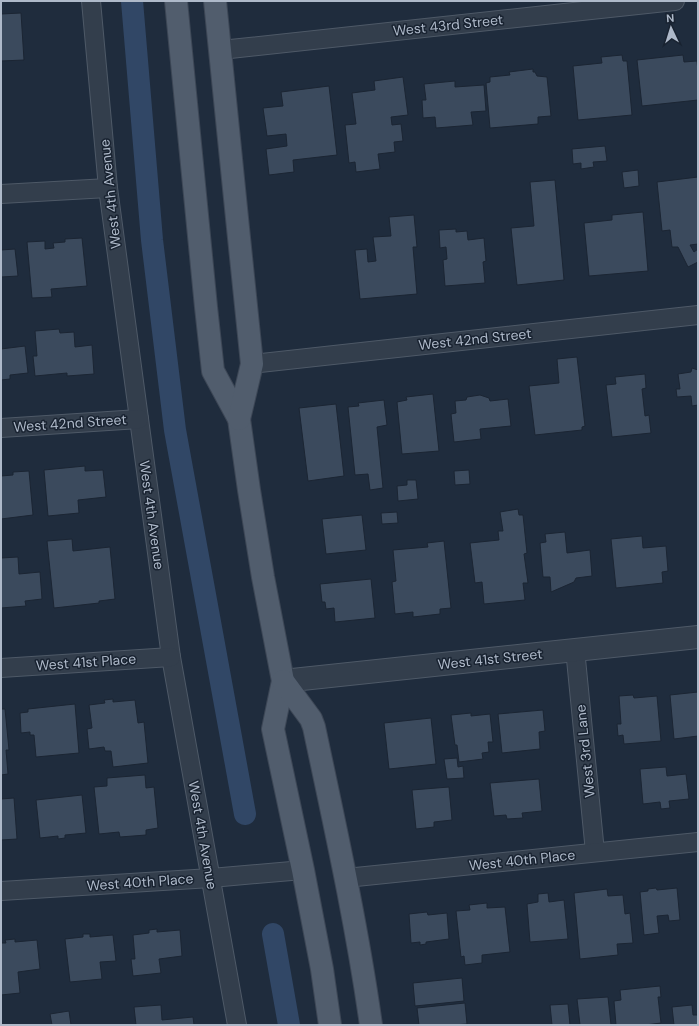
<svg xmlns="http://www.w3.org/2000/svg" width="699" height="1026" font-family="'DM Sans',sans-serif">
  <rect width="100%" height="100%" fill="#1f2c3d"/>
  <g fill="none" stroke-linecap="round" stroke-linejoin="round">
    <g stroke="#314766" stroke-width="22">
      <polyline points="132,1 152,240 175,430 245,814"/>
      <polyline points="273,934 289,1025"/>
    </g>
  </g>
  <g fill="#3b4a5d" stroke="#1b2533">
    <polygon points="21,13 24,60 1,61 1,14"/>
    <polygon points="622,55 623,61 627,61 632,115 578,120 573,66 602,63 601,57"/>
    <polygon points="683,55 684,62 697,61 698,72 698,100 642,106 637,60"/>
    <polygon points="533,69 533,72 535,72 537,76 547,77 551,116 538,117 538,124 490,128 486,83 490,82 490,77 510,75 509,72"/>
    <polygon points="403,77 408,115 391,117 392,125 401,124 403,141 394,142 395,152 378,154 380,169 356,172 355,162 349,163 345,125 356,124 352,93 375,90 374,81"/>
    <polygon points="455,81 455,87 484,85 486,111 471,112 473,125 436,128 435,117 423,118 422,100 426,100 424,84"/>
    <polygon points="329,86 337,155 293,160 294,172 269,175 266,149 287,146 286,134 267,136 263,108 283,106 281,92"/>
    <polygon points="605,146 607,161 593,162 594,167 581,169 581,163 573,164 572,149"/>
    <polygon points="638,170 639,186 624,188 622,172"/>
    <polygon points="698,177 698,244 690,245 694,252 698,249 698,262 688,267 678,247 672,247 670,230 662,231 657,182"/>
    <polygon points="555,180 564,280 517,285 511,228 534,226 530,182"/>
    <polygon points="643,212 648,271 589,276 584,223 612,220 612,215"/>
    <polygon points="414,215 417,247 413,247 417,294 360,299 355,250 367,249 368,262 376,261 373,237 391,236 389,217"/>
    <polygon points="456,229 456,232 467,231 468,240 484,238 486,261 483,262 485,283 445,286 443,260 447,259 446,247 440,248 439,230"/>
    <polygon points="82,238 87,286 51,289 52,297 32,298 27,242 45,241 45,249 54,248 53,243 65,242 65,239"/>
    <polygon points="15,249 18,276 1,277 1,250"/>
    <polygon points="59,329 60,333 74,332 75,347 92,345 94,374 67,376 67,373 35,376 33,356 37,356 35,331"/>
    <polygon points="25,346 28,373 10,375 10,379 1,380 1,349"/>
    <polygon points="577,357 585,426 582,427 582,430 535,435 529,386 559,383 557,359"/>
    <polygon points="692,368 698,370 698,405 692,406 691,396 677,397 676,389 680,389 678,374 691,372"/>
    <polygon points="645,374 646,388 642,389 645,416 649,415 651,433 612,437 606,385 616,384 615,377"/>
    <polygon points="433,394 439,451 402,454 397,402 407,400 406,397"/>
    <polygon points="480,395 489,398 490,401 508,399 511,426 480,429 481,439 454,442 451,414 456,413 455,401 466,400 467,397"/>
    <polygon points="384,400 387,425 377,427 383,488 370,490 368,474 355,475 348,407 359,406 358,403"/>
    <polygon points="336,404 344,476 308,481 299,408"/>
    <polygon points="85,466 85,471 103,470 106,497 78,500 79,513 48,516 44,470"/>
    <polygon points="469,470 470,484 455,485 454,471"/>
    <polygon points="29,471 33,515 1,519 1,476 13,475 13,472"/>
    <polygon points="407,480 416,480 418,499 398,501 397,486 407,485"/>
    <polygon points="518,509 519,515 523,515 527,553 524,554 528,583 523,583 525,600 484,604 482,582 475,583 470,543 499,540 498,531 503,531 500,512"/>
    <polygon points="397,512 398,523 382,524 381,513"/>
    <polygon points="362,515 366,550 326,554 322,519"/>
    <polygon points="565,532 567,553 590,550 592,576 576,578 574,582 551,592 550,577 543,577 540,543 546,542 545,534"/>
    <polygon points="642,536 643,548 666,546 668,571 662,572 663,583 616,588 611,539"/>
    <polygon points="72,539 73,551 110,547 115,599 99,601 99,603 54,608 47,541"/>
    <polygon points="444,541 451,608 440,609 440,614 413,617 413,612 395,614 392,582 396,581 393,550 428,547 427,543"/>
    <polygon points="18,557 19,574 40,572 42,599 25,601 26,606 1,608 1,558"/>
    <polygon points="371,579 375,618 335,622 334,608 326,609 325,602 322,602 320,584"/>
    <polygon points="698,692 698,736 674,739 670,695"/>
    <polygon points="633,695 634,698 657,696 661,741 624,744 623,735 618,736 617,724 621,724 619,696"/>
    <polygon points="113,699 113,702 135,700 138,723 144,722 148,763 113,767 111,751 105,751 104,747 89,749 87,729 92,728 89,705 105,703 104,700"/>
    <polygon points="75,704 79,753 36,757 34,735 30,735 30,732 21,733 20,713 28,712 28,709"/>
    <polygon points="1,709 5,709 9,750 6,750 8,774 1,775"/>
    <polygon points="543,710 545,731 539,732 540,749 502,753 498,714"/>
    <polygon points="471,713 471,716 490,714 493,742 488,742 489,752 482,753 483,759 459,762 457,745 455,745 451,715"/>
    <polygon points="431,718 436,764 389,769 384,723"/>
    <polygon points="457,758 458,767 463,766 464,778 447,779 444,759"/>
    <polygon points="666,767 667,776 686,774 689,799 669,801 670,808 661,809 660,802 643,804 640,769"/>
    <polygon points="145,775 146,788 154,787 158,828 146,830 146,835 120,837 119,832 99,834 94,787 107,786 107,778"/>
    <polygon points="539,779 542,811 522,813 523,818 507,819 506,815 494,816 490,783"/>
    <polygon points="449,787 452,820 434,822 434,827 416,829 412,790"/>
    <polygon points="82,795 86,833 65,835 65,838 58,839 58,836 40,838 36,800"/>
    <polygon points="14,798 17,839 1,840 1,799"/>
    <polygon points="656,888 657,890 677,888 680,920 669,921 668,915 657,916 659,933 644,935 640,892 648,891 648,889"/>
    <polygon points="607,889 608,896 623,895 625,914 630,913 633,943 617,944 618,955 580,959 574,893"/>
    <polygon points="548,893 549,902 564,900 568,939 530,942 527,904 538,902 538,894"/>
    <polygon points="487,903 487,908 505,907 510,952 482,955 482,963 465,965 464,956 461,957 456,911 470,910 469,905"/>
    <polygon points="427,912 428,915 447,913 449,939 426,942 426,944 420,945 420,942 411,943 409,914"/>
    <polygon points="157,929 157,932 180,930 182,956 159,959 161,973 133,976 131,959 135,959 133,935 149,933 149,930"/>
    <polygon points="83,934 90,934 90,937 113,935 116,961 100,962 102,979 70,982 65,939 83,937"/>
    <polygon points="15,939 15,942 37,940 40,969 18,972 20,993 1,995 1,943 6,943 5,940"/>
    <polygon points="462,978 464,1001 415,1006 413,983"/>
    <polygon points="660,986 661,997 658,997 661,1023 645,1025 616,1025 614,1001 621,1000 620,990"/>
    <polygon points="608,997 611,1025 580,1025 577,999"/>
    <polygon points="465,1003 467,1024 453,1025 419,1025 417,1008"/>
    <polygon points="568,1004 570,1025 552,1025 550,1005"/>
    <polygon points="161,1005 162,1020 193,1017 194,1025 136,1025 134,1007"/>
    <polygon points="692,1005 693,1015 698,1015 698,1025 674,1025 672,1007"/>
    <polygon points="69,1011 71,1025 52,1025 50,1014"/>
  </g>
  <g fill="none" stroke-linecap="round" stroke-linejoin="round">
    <g stroke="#4e5967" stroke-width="20">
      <g id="minor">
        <polyline points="91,1 108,188 171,657 237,1025"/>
        <polyline points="221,50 675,1"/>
        <polyline points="1,194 108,188"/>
        <polyline points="252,364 698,315"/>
        <polyline points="1,428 139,419"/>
        <polyline points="575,649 595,852"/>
        <polyline points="1,668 171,657"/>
        <polyline points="346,878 698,842"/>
        <polyline points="1,891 211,878 303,870"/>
      </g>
    </g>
    <g stroke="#4e5967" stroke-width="24">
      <polyline id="tertiary" points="283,681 698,637"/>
    </g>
    <g stroke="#3d4756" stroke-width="24">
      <g id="primary">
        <polyline points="176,1 206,307 213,371 239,419 249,490 263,577 283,681 273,729 303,870 322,969 330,1025"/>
        <polyline points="215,1 238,228 252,364 239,419"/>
        <path d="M283 681 311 719 314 727C335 826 357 925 371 1025"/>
      </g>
    </g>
    <use href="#minor" stroke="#333e4c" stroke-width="18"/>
    <use href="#tertiary" stroke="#333e4c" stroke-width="22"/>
    <use href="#primary" stroke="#515d6d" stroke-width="22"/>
  </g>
  <g text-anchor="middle" stroke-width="3" stroke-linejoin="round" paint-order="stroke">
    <g font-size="14" fill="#aeb9c9" stroke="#192331">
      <text transform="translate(448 25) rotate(-6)" y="5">West 43rd Street</text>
      <text transform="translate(110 194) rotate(-96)" y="5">West 4th Avenue</text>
      <text transform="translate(475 339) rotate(-6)" y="5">West 42nd Street</text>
      <text transform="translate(70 423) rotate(-4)" y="5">West 42nd Street</text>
      <text transform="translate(152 515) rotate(82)" y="5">West 4th Avenue</text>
      <text transform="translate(490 659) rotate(-6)" y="5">West 41st Street</text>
      <text transform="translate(86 662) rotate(-4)" y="5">West 41st Place</text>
      <text transform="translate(585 751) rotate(-96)" y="5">West 3rd Lane</text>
      <text transform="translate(203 835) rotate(80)" y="5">West 4th Avenue</text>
      <text transform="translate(522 860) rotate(-6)" y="5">West 40th Place</text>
      <text transform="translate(140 882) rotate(-4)" y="5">West 40th Place</text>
    </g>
  </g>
  <rect width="699" height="1026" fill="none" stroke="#aeb9c9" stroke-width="4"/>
  <g transform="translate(671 28) rotate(356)" stroke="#192331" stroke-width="3" paint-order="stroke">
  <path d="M0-3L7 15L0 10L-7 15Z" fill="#aeb9c9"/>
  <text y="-6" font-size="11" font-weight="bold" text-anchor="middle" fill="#aeb9c9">N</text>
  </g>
</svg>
